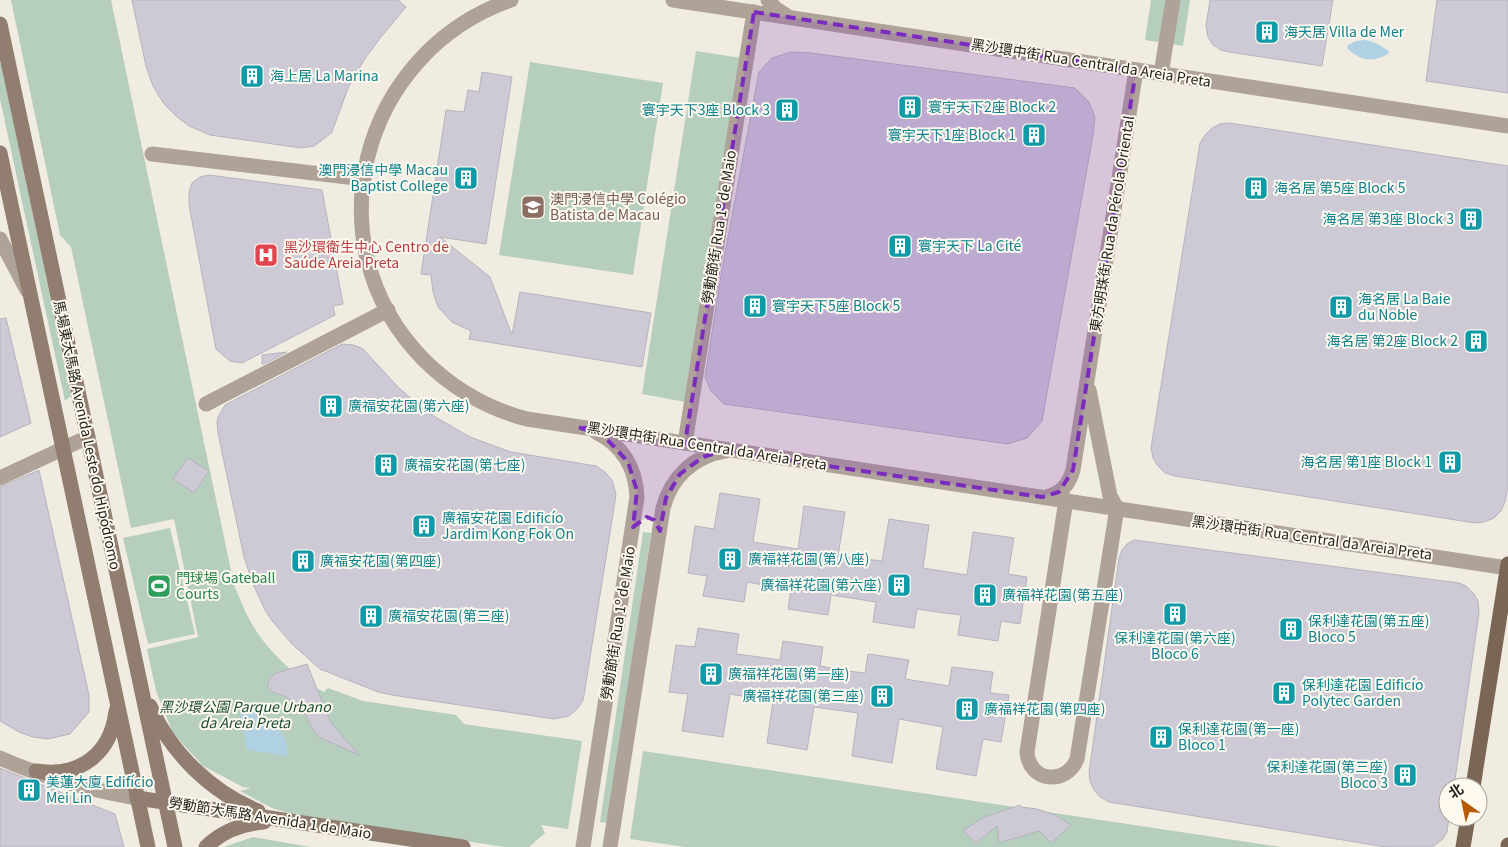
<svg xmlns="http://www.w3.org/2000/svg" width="1508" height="847" font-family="Georgia,'Noto Sans SC',serif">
  <rect width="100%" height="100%" fill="#f1ece2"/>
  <g fill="#b6cebd">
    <path d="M11 0H111L234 585C238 594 242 604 246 613 262 646 292 675 324 692L328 688 363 701 456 715 464 724 582 741 568 829 541 825 545 833 529 847H505L309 818 274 809 240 791 251 788 243 787 203 766 173 733 156 691 147 649 198 637 174 519 131 528 71 247 60 235Z"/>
    <polygon points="1151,0 1190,0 1183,46 1145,40"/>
    <polygon points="696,51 741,58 686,402 642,394"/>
    <polygon points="0,59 71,396 65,401 0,99"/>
    <polygon points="530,62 663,83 633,275 499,255"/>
    <polygon points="170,528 195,634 148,644 123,538"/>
    <polygon points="643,532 651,533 608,823 600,822"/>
    <polygon points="643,751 1281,847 685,847 630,839"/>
    <polygon points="253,837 311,847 224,847"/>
  </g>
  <g fill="#b0d0e4">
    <path d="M1365 40C1375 42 1381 45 1389 52L1388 54C1371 63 1361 61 1347 48L1348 45 1356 41Z"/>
    <path d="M239 710C267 709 287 729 288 756L247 750Z"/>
  </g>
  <g fill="#cdcad5" stroke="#b5b3bd">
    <polygon points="132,0 398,0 406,7 381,37 364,60 348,88 332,132 325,138 314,146 301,148 210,135 189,126 176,116 164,104 153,86 146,66"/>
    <polygon points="1210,0 1333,0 1322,66 1229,52 1221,50 1213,45 1208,37 1206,26"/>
    <polygon points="1437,0 1508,0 1508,93 1426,81"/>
    <polygon points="791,52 811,53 1075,88 1089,102 1095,117 1093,135 1042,421 1027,438 1008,444 724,404 711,391 705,377 722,269 759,72 772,58"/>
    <polygon points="482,72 512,77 486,244 440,237 490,277 512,335 520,292 651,313 642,367 469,339 471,331 452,322 438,307 433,292 431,275 421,274 446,110 464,112 468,90 479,92"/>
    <polygon points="1230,123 1508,166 1508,486 1505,502 1501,511 1494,518 1484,522 1475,523 1175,476 1165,473 1158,466 1153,458 1151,448 1200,143 1205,135 1212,128 1220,124"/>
    <polygon points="209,175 322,190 343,304 333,306 335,315 242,363 230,361 216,349 189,205 189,192 192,183 200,177"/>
    <polygon points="6,318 31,423 0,437 0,319"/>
    <polygon points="342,344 354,345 363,349 398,387 415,402 432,415 470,437 511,452 596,466 605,472 612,480 616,495 584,695 583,700 577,709 569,716 554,719 392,695 378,692 320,669 292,644 273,622 265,610 253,584 244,557 218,433 217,422 218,417 225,405"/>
    <polygon points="287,352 264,364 262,364 262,355"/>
    <polygon points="188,458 209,471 194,493 173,479"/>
    <polygon points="39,470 89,695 89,712 70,734 48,739 33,737 19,732 0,721 0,487"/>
    <polygon points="720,493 760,499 753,542 798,549 804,506 845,512 838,556 882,561 889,519 929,525 923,568 967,575 973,532 1014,538 1008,574 1027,577 1020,624 1001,621 998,641 958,635 961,615 944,613 917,609 914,628 873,622 876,602 831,595 828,615 788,609 791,589 763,585 747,582 744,602 703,596 707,576 688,573 695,526 714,529"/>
    <polygon points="1134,540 1459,583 1466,586 1474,594 1478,601 1479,613 1454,787 1448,787 1448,817 1449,817 1447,832 1443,839 1432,847 1386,847 1109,802 1100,797 1094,790 1090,781 1089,773 1119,558 1122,550 1127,544"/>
    <polygon points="698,628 739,634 736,654 752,656 780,660 783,641 823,647 820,666 847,671 865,673 868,654 909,660 905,679 949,686 952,667 993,672 990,693 1009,695 1001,742 983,739 976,776 936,769 943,727 899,719 892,763 852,756 858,713 814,707 807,750 767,743 773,701 730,694 723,737 682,731 688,694 669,692 676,645 695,647"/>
    <polygon points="307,664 328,716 333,725 359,755 319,737 312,728 305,714 294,703 286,697 273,692 267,687 270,678 276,673"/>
    <polygon points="0,768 115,814 124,847 0,847"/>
    <polygon points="1020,805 1021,807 1037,809 1055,815 1071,825 1051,843 1039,831 999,843 997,826 976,843 963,831 982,818"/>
  </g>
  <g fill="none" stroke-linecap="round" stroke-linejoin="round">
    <g stroke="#afa299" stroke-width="15">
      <path d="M511 0C360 53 310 243 423 359 452 388 488 409 527 419L1508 568"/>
      <polyline points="673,0 1508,126"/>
      <polyline points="768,0 775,8 787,16"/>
      <polyline points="1161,74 1173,0"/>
      <polyline points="152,154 364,179"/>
      <polyline points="0,239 27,290"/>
      <polyline points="1089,390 1110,496 1117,508"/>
      <polyline points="206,404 388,310"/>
      <polyline points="685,443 754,12"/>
      <polyline points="0,478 88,437"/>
      <path d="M1046 497C1060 494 1069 485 1073 470L1136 70"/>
      <path d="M1066 500 1027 752C1029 782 1066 786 1077 759L1117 508"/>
      <path d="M0 758C43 777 90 790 137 798"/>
      <path d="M583 847 637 497C636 468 622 445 596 432"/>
      <path d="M610 847 663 508C671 478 693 456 725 451"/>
    </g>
    <g stroke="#917e71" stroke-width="15">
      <polyline points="0,24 175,847"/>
      <polyline points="0,153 148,847"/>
      <path d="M150 706C171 753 211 792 258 811"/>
      <path d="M36 771C79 778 111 754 116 711"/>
      <polyline points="137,798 463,847"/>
      <path d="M206 847C222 831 242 824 264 822"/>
    </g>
    <g stroke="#7b6554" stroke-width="15">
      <polyline points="1473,787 1508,564"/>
      <polyline points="1463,847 1468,817"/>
      <polyline points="1508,847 1508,845"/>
    </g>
  </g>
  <path fill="#7b2cbf" fill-opacity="0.2" stroke="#7b2cbf" stroke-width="4" stroke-dasharray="10 6" stroke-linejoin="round" d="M754 12 1136 70 1073 470 1059 492 1042 497 724 451 703 457 680 474 666 498 660 531 654 520 647 517 633 527 637 491 628 462 604 436 578 427 685 443Z"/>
  <defs>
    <g id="building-square" transform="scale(1.25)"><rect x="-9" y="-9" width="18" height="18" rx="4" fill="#0f9aa8" stroke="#fff9ef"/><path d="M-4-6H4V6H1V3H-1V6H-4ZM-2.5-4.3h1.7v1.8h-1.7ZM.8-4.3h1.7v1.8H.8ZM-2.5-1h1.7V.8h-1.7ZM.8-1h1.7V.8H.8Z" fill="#fff"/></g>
    <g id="school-square" transform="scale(1.25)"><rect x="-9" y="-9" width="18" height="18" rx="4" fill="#8d6e63" stroke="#fff9ef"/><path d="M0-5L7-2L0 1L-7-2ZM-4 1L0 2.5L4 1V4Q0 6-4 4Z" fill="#fff"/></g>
    <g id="hospital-square" transform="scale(1.25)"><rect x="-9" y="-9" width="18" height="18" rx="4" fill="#e0444e" stroke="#fff9ef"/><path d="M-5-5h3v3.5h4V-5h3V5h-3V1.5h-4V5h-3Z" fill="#fff"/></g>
    <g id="stadium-square" transform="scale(1.25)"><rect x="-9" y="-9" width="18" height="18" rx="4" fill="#2e9e5b" stroke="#fff9ef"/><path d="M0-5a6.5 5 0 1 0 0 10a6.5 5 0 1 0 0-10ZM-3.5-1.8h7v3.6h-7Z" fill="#fff"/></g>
  </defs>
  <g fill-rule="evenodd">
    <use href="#building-square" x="1267" y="32"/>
    <use href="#building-square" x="252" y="76"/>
    <use href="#building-square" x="910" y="107"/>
    <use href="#building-square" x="787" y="110"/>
    <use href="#building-square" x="1034" y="135"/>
    <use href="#building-square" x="466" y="178"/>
    <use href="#building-square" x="1256" y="188"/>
    <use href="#school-square" x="533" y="207"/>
    <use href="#building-square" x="1471" y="219"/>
    <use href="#building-square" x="900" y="246"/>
    <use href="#hospital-square" x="266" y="255"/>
    <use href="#building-square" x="755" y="306"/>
    <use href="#building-square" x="1341" y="307"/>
    <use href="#building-square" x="1476" y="341"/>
    <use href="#building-square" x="331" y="406"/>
    <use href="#building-square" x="1450" y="462"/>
    <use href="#building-square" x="386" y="465"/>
    <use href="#building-square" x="424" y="526"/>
    <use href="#building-square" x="730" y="559"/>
    <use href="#building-square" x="303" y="561"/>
    <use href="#building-square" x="899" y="585"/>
    <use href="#stadium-square" x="159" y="586"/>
    <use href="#building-square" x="985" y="595"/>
    <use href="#building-square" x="1175" y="614"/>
    <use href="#building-square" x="371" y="616"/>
    <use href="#building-square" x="1291" y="629"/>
    <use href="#building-square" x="711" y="674"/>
    <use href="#building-square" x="1284" y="693"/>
    <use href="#building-square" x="882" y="696"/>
    <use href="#building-square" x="967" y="709"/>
    <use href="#building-square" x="1161" y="737"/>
    <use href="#building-square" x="1405" y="775"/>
    <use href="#building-square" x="29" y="790"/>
  </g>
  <g text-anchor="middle" stroke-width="4" stroke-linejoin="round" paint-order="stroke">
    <g font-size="14" fill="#0d838f" stroke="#fff9ef" text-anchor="start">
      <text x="1284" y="37">海天居 Villa de Mer</text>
      <text x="270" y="81">海上居 La Marina</text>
      <text x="928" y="112">寰宇天下2座 Block 2</text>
      <text x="770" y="115" text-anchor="end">寰宇天下3座 Block 3</text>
      <text x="1016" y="140" text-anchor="end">寰宇天下1座 Block 1</text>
      <text x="448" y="175" text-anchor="end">澳門浸信中學 Macau<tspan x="448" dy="16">Baptist College</tspan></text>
      <text x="1274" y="193">海名居 第5座 Block 5</text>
      <text x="1454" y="224" text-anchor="end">海名居 第3座 Block 3</text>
      <text x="918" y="251">寰宇天下 La Cité</text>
      <text x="1358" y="304">海名居 La Baie<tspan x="1358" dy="16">du Noble</tspan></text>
      <text x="772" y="311">寰宇天下5座 Block 5</text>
      <text x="1458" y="346" text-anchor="end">海名居 第2座 Block 2</text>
      <text x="348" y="411">廣福安花園(第六座)</text>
      <text x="1432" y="467" text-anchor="end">海名居 第1座 Block 1</text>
      <text x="404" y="470">廣福安花園(第七座)</text>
      <text x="442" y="523">廣福安花園 Edificío<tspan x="442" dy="16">Jardim Kong Fok On</tspan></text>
      <text x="748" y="564">廣福祥花園(第八座)</text>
      <text x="320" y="566">廣福安花園(第四座)</text>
      <text x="882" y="590" text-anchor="end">廣福祥花園(第六座)</text>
      <text x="1002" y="600">廣福祥花園(第五座)</text>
      <text x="388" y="621">廣福安花園(第三座)</text>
      <text x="1308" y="626">保利達花園(第五座)<tspan x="1308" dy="16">Bloco 5</tspan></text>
      <text x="1175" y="643" text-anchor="middle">保利達花園(第六座)<tspan x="1175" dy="16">Bloco 6</tspan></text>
      <text x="728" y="679">廣福祥花園(第一座)</text>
      <text x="1302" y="690">保利達花園 Edificío<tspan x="1302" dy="16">Polytec Garden</tspan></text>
      <text x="864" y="701" text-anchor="end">廣福祥花園(第三座)</text>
      <text x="984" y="714">廣福祥花園(第四座)</text>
      <text x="1178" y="734">保利達花園(第一座)<tspan x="1178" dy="16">Bloco 1</tspan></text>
      <text x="1388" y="772" text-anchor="end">保利達花園(第三座)<tspan x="1388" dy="16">Bloco 3</tspan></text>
      <text x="46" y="787">美蓮大廈 Edifício<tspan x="46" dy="16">Mei Lin</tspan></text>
    </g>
    <g font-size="14" fill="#24221e" stroke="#fff9ef">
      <text transform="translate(1091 63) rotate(9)" y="5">黑沙環中街 Rua Central da Areia Preta</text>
      <text transform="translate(1112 224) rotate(-81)" y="5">東方明珠街 Rua da Pérola Oriental</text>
      <text transform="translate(719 227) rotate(-81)" y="5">勞動節街 Rua 1º de Maio</text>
      <text transform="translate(87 435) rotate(78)" y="5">馬場東大馬路 Avenida Leste do Hipódromo</text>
      <text transform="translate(707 446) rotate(9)" y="5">黑沙環中街 Rua Central da Areia Preta</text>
      <text transform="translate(1312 538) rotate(8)" y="5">黑沙環中街 Rua Central da Areia Preta</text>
      <text transform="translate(618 623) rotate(-81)" y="5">勞動節街 Rua 1º de Maio</text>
      <text transform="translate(270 818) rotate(9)" y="5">勞動節大馬路 Avenida 1 de Maio</text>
    </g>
    <g font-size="14" fill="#785e54" stroke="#fff9ef" text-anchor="start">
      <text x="550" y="204">澳門浸信中學 Colégio<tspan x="550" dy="16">Batista de Macau</tspan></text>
    </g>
    <g font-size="14" fill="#be3a42" stroke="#fff9ef" text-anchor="start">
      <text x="284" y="252">黑沙環衛生中心 Centro de<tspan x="284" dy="16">Saúde Areia Preta</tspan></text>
    </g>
    <g font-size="14" fill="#27864d" stroke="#fff9ef" text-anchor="start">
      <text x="176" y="583">門球場 Gateball<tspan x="176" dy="16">Courts</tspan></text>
    </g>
    <g font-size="14" font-style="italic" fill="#15492c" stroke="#fff9ef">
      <text x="245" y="712">黑沙環公園 Parque Urbano<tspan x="245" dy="16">da Areia Preta</tspan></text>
    </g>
  </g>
  <g transform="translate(1463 802) rotate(327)"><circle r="24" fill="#fff9ef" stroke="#a7a39b"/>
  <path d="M0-4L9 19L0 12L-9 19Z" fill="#b75a02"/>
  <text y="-8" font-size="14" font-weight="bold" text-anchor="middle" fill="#24221e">北</text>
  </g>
</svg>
